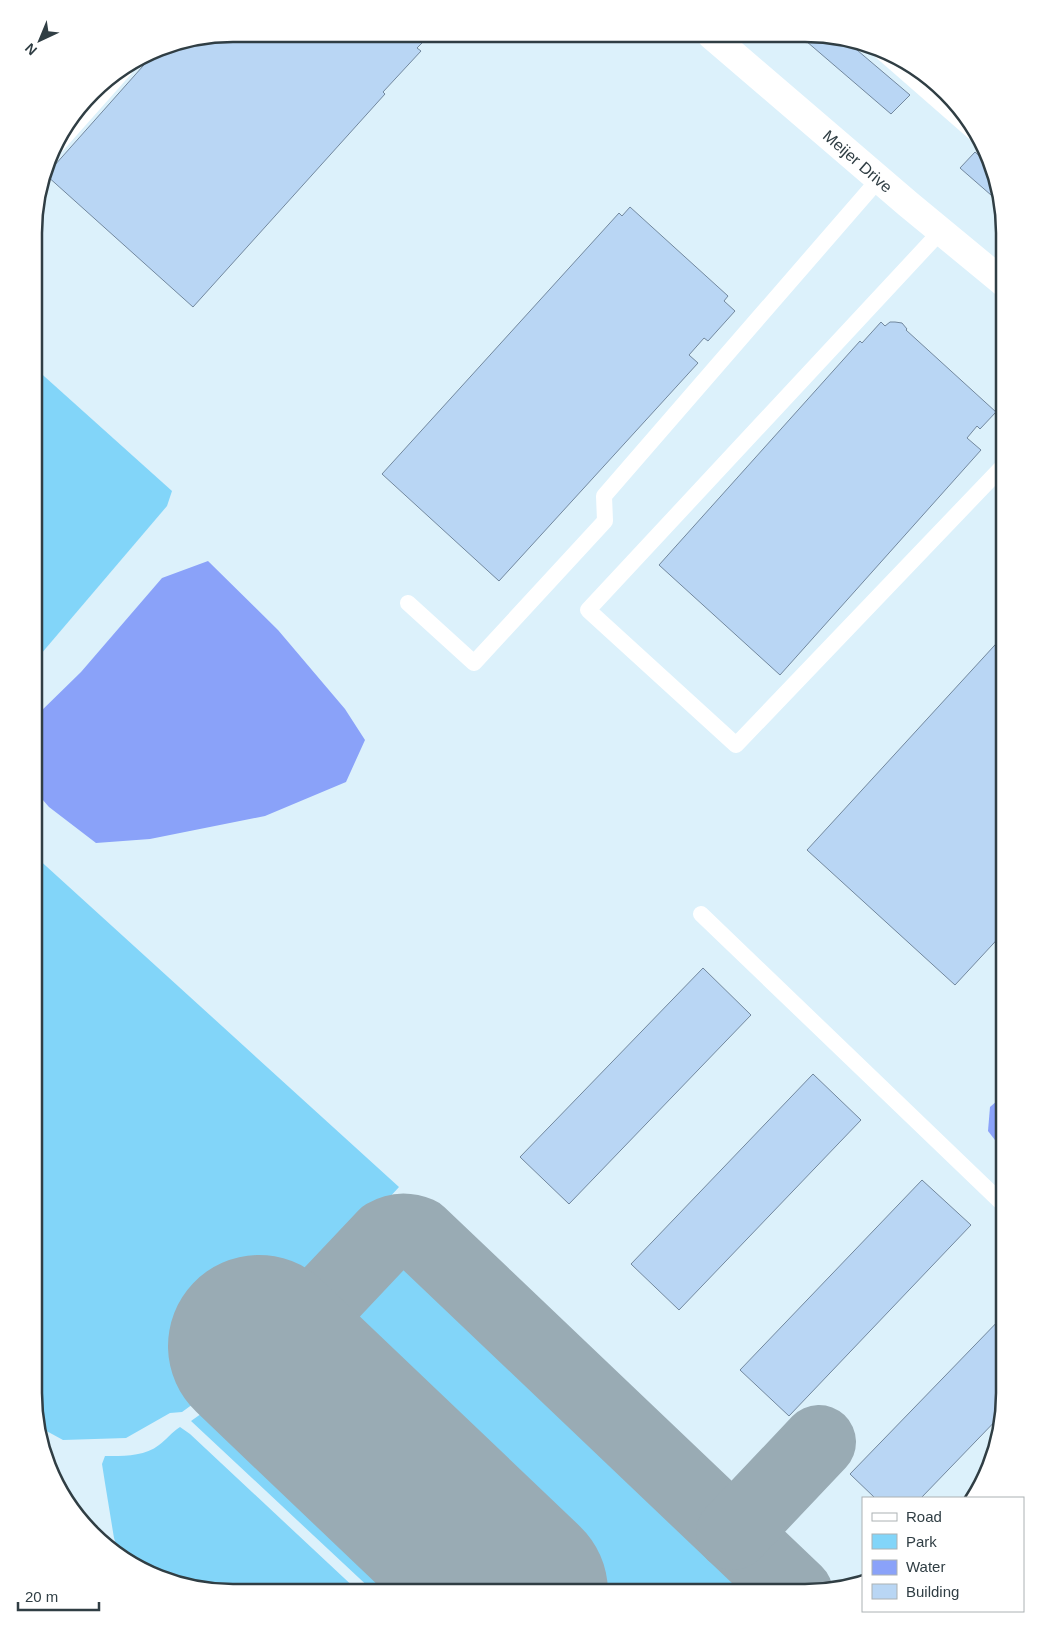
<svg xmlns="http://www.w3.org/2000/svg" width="1039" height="1627" font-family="Helvetica,sans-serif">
  <rect width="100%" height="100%" fill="#dcf1fb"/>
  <g fill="#82d5f9">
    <polygon points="35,368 172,491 167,506 35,661"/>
    <polygon points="35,856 399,1187 211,1391 182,1412 170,1413 126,1438 63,1440 41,1428 34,1394"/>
    <polygon points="403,1253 464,1298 773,1593 571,1593 316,1348 341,1306 347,1299"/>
    <polygon points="232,1385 450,1592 374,1592 191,1421 212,1406"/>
    <path d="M180 1427 190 1434 359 1592H208L157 1578 120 1557 114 1538 105 1483 102 1464 105 1456C122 1456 144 1457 159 1445 166 1440 172 1432 180 1427Z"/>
  </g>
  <g fill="#8aa2f9">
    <polygon points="208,561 278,630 345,709 365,740 346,782 265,816 150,839 96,843 49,807 35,791 35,717 81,672 162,578"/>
    <polygon points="1005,1094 1005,1153 988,1131 990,1107"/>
  </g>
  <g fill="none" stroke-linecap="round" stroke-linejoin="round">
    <g stroke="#99abb4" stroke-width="74">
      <path d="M271 1357 385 1236C397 1229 407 1229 419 1234L796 1593"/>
      <polyline points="733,1533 819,1442"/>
    </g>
    <polyline stroke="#99abb4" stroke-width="182" points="259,1346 517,1592"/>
  </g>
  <g fill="#b9d6f4" stroke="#72889e">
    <polygon points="233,34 418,34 425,40 417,48 421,51 383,92 385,94 193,307 46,175 159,48"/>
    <polygon points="799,35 832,35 844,39 910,95 891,114"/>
    <polygon points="975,152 992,167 999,202 960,168"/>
    <polygon points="630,207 728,296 724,301 735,311 708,341 704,338 689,355 698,363 499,581 382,474 619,213 622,216"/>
    <polygon points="881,322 885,326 890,322 895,322 902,323 907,329 906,330 996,412 980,429 977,426 967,438 981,450 780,675 659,565 860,341 862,343"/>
    <polygon points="1005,634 1005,931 955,985 807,850"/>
    <polygon points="703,968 751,1015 569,1204 520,1157"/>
    <polygon points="813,1074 861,1120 679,1310 631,1264"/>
    <polygon points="922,1180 971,1225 789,1416 740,1370"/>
    <polygon points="1005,1314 1004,1412 921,1498 875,1498 850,1474"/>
  </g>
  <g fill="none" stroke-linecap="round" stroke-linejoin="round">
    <g stroke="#fff" stroke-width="16">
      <polyline points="876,47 979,137"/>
      <polyline points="53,150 125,69"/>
      <polyline points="941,231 588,610 736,745 1005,464"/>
      <polyline points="408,603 474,663 605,521 604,496 879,179"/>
      <polyline points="701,914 1005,1206"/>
    </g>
    <polyline stroke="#fff" stroke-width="28" points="711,35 908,204 1005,284"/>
  </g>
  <g text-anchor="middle" stroke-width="5" stroke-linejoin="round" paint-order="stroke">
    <g font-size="16" fill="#303e44" stroke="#fff">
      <text transform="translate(858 161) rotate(41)" y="6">Meijer Drive</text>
    </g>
  </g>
  <path d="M0 0H1039V1627H0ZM233 42H805A191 191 0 0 1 996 233V1393A191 191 0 0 1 805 1584H233A191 191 0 0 1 42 1393V233A191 191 0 0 1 233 42Z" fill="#fff" fill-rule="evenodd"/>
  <path fill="none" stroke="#303e44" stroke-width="2.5" d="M233 42H805A191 191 0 0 1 996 233V1393A191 191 0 0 1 805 1584H233A191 191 0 0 1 42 1393V233A191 191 0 0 1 233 42Z"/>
  <rect x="862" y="1497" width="162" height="115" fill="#ffffff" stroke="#acb2b4"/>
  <rect x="872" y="1513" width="25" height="8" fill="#ffffff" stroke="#acb2b4"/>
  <text x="906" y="1522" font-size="15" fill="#303e44">Road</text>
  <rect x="872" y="1534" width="25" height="15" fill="#82d5f9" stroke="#acb2b4"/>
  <text x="906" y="1547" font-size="15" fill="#303e44">Park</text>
  <rect x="872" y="1560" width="25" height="15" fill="#8aa2f9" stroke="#acb2b4"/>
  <text x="906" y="1572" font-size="15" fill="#303e44">Water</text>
  <rect x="872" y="1584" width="25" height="15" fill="#b9d6f4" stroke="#acb2b4"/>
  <text x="906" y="1597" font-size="15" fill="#303e44">Building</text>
  <g transform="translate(40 40) rotate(224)" stroke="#ffffff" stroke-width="4" paint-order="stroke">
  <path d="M0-4L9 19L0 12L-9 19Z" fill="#303e44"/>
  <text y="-8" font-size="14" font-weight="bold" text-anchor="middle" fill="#303e44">N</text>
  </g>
  <path d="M18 1602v8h81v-8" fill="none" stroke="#303e44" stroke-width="2.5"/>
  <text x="25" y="1602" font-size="15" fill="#303e44" stroke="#ffffff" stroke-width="4" paint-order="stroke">20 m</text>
</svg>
